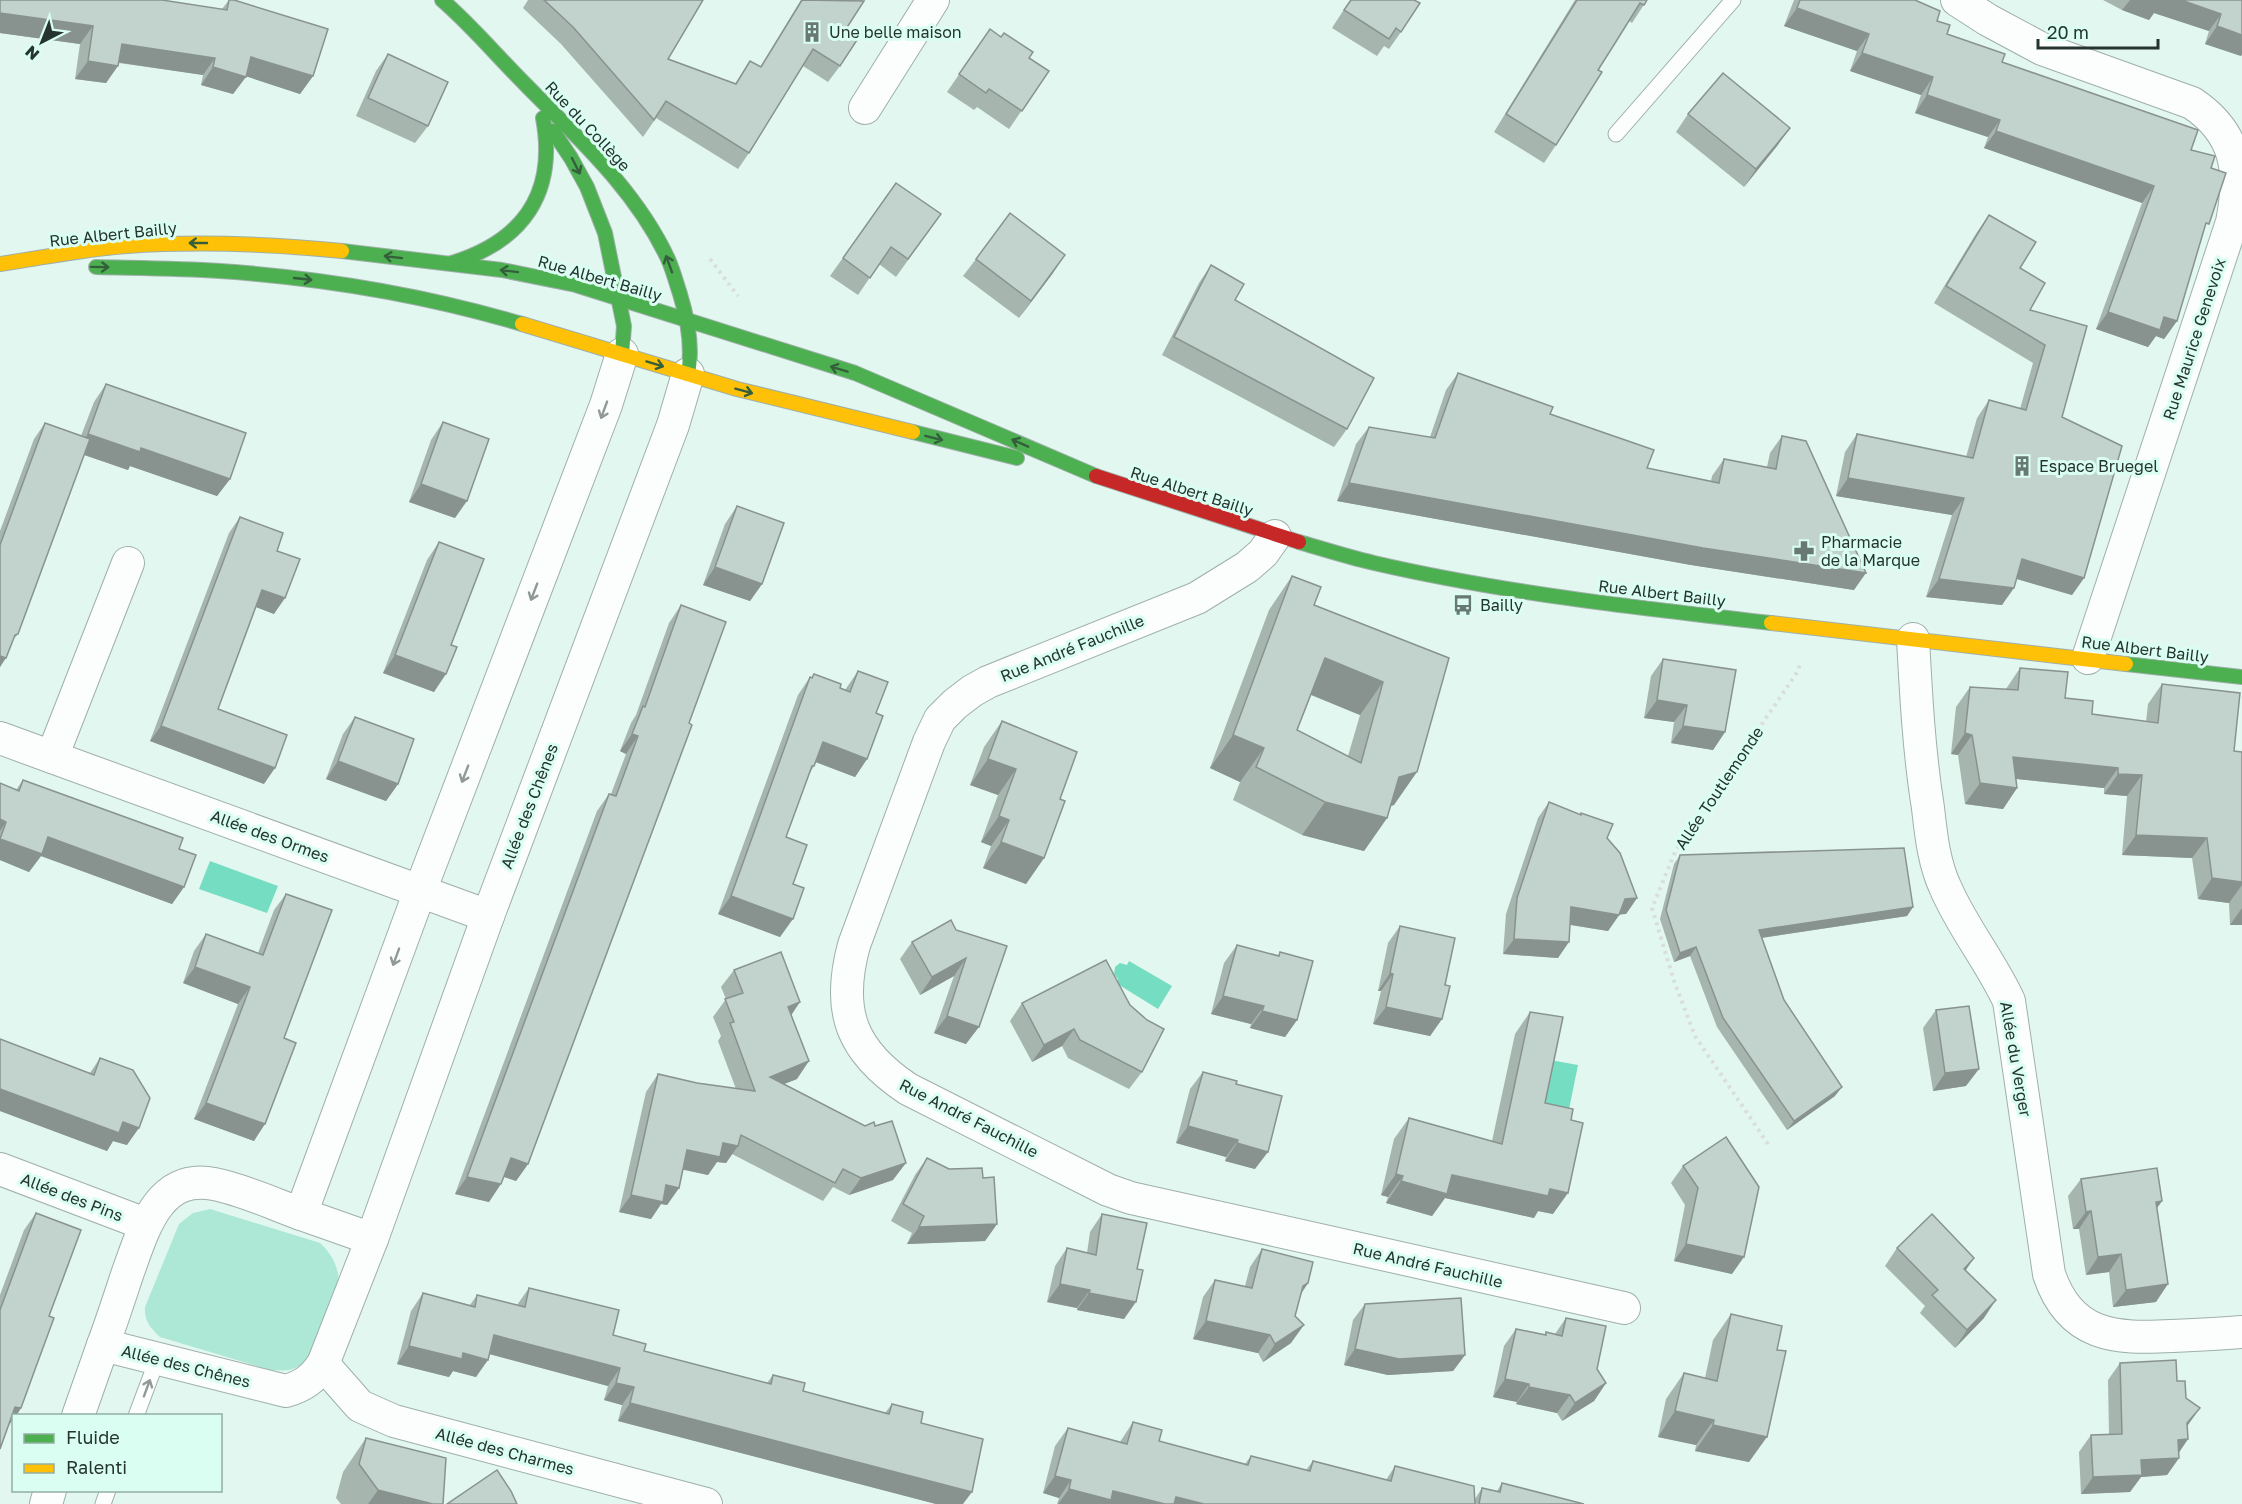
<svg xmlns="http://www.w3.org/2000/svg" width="2242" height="1504" font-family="'Golos Text',sans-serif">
  <rect width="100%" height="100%" fill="#e2f7ef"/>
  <path fill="#ace8d5" d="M210 1209 320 1243C333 1255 339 1268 339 1286 330 1312 320 1364 289 1370 283 1371 276 1370 270 1370L160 1337C150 1328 144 1320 145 1307L179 1224 193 1213Z"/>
  <g fill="#75ddc2">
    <polygon points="210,861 278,886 267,913 199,889"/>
    <polygon points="1129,961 1172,986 1158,1009 1116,983 1118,979 1114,974 1115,967 1120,963 1127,965"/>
    <polygon points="1550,1060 1578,1065 1566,1124 1537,1118"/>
  </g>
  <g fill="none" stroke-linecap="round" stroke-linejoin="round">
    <g stroke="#9fafa9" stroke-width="17">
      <g id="lane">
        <polyline points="1616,134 1733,0"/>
        <polyline points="136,1416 157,1360"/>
        <polyline points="103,1504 108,1490"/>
      </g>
    </g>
    <g stroke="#9fafa9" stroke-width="34">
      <g id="street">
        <path d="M1957 0 1988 20 2042 49 2192 103C2237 133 2242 171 2232 222L2088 658"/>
        <polyline points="865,108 933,0"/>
        <path d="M622 354 606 405 420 891 301 1214C274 1204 241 1189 214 1184 158 1173 143 1231 128 1272 120 1296 112 1321 103 1345L286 1391C303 1386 313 1379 323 1364L372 1239 488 916 673 425 688 374"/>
        <path d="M1275 536 1263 553 1247 567 1197 598 988 682 972 691 955 704 940 719 929 742 854 945C836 1011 851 1051 908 1089L1108 1190 1131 1198 1624 1308"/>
        <polyline points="128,563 52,757 488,916"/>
        <path d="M1913 639C1916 695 1919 752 1928 808 1931 835 1934 864 1946 889 1963 928 1991 962 2009 1001L2049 1274C2070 1337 2115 1339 2172 1336 2196 1335 2219 1334 2242 1332"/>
        <polyline points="0,738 52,757"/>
        <polyline points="0,1169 145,1224"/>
        <polyline points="301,1214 372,1239"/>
        <polyline points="323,1364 360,1406 394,1421 706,1504"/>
        <polyline points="78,1416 103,1345"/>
        <polyline points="46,1504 50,1490"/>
      </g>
    </g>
    <g stroke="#9fafa9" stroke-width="16">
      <g id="fast">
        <path d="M442 0C472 26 497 56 525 84 577 137 636 190 668 259 673 270 676 282 680 294 688 320 693 347 688 374"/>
        <polyline points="553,131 571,158 587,187 605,233 624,326 622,354"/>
        <polyline points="342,251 502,270 576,285 855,373 1096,476"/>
        <path d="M452 263C523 241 557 193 543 118"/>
        <path d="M96 267C137 268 179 268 220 271 322 278 424 295 522 324"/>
        <polyline points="913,432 1017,458"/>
        <path d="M1299 542C1323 549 1348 557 1374 563 1504 593 1638 608 1771 623"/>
        <polyline points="2126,664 2242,677"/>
      </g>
    </g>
    <g stroke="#9fafa9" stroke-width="16">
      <g id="slow">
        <path d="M0 264C42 258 84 249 127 246 199 241 271 244 342 251"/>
        <polyline points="522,324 737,389 913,432"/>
        <polyline points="1771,623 2126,664"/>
      </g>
    </g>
    <g stroke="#9fafa9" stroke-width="16">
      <polyline id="jam" points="1096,476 1299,542"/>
    </g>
    <g stroke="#d9dedc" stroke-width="4" stroke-dasharray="3 4.5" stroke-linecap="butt">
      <polyline points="710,259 738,296"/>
      <polyline points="1768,1144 1695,1036 1674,981 1652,908 1675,852 1796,674 1800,665"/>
    </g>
    <use href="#lane" stroke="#fbfefd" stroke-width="15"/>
    <use href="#street" stroke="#fbfefd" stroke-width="32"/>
    <use href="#fast" stroke="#4caf50" stroke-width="14"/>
    <use href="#slow" stroke="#ffc107" stroke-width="14"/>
    <use href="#jam" stroke="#c62828" stroke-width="14"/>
  </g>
  <g fill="#a7b5af" fill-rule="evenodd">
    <polygon points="0,0 222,9 229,0 234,0 313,76 300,94 246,76 233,94 201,85 203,75 119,63 106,83 75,79 80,44 0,33"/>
    <polygon points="528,0 703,0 668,59 735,84 750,61 760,67 801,0 863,0 844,32 840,66 828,82 803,66 749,153 738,169 656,118 643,137 561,44 523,8"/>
    <polygon points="1350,0 1414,0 1401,32 1389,49 1384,46 1377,56 1332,28"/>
    <polygon points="1575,0 1647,0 1632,23 1629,21 1598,70 1556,145 1544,163 1494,132"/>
    <polygon points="1794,0 1915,0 1937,21 1947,34 2002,62 2191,150 2211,168 2203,232 2177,321 2164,339 2156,336 2148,347 2096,329 2142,203 1984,148 1988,137 1915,113 1921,95 1850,71 1857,51 1784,26"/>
    <polygon points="2103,0 2242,0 2242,54 2241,56 2205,44 2209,31 2154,13 2149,20 2122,10"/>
    <polygon points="990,29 1029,58 1049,71 1009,129 977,107 974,110 947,92"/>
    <polygon points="388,54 428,126 415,143 356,116 376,71"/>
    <polygon points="1688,114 1790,128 1777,146 1744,187 1676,132"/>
    <polygon points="896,183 941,214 896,277 879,264 858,295 830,276"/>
    <polygon points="1989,215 2020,268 2030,310 2087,326 2062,417 2084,578 2072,595 2017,579 2002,605 1926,597 1952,515 1836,496 1845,452 1857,434 1966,457 1977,418 1989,400 2020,409 2033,363 1934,303 1977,232"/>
    <polygon points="976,259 1053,273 1019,318 963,276"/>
    <polygon points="1211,265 1235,300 1347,429 1334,447 1162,355 1199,283"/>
    <polygon points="1458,373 1550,414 1647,468 1711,481 1712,476 1724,459 1767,467 1770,453 1782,436 1854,590 1691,565 1337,501 1356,444 1369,427 1430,437 1446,390"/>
    <polygon points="106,384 230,479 217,496 130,466 128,470 84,455 18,634 12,641 0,667 0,531 34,439 45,423 81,436 94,402"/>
    <polygon points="443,422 455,518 409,502 431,440"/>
    <polygon points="737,506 762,584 750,601 703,585 725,524"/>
    <polygon points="240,517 277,551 274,614 256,607 218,709 264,784 150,741 229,533"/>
    <polygon points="439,542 451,645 434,692 383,673 427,560"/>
    <path d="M1292 576 1314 605 1449 658 1394 805 1391 806 1387 818 1364 851 1302 835 1233 800 1240 782 1210 768 1269 610ZM1311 695 1360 715 1348 756 1297 730Z"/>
    <polygon points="681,605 528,1164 516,1181 504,1177 489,1202 455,1194 597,811 609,794 611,794 626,754 620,751 631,723 636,715 669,623"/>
    <polygon points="1663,659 1725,732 1713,750 1671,743 1674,722 1644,718 1651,676"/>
    <polygon points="2020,668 2065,698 2092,714 2146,722 2148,704 2162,684 2234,751 2242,752 2242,925 2230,925 2229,903 2198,899 2192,858 2122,855 2127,796 2104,794 2104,788 2016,779 2017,788 2003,809 1965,804 1958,755 1951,754 1956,707 1970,687 2006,689"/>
    <polygon points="858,671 876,713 867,759 855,777 816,762 814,766 809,774 786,837 793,884 780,937 718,914 798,695 810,677 811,678 814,674 845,690"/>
    <polygon points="355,717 398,784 386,801 326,779 343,734"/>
    <polygon points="1002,721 1060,799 1044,858 1026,884 983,868 991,846 981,842 998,795 970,785 984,747"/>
    <polygon points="23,780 179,849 184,887 172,904 41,856 29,872 0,860 0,783 16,790"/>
    <polygon points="1549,802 1580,815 1581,813 1607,838 1637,898 1626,914 1620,914 1608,931 1570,925 1558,958 1503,954 1506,914 1538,818"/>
    <polygon points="1680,855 1913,907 1907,916 1762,938 1784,1000 1835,1096 1787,1130 1717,1027 1690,956 1674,962 1660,919 1674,864"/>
    <polygon points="286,894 284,1038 254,1141 194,1119 238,1004 183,983 194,951 206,934 258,953 274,910"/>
    <polygon points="1400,926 1445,985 1442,1019 1430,1036 1373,1024 1381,991 1378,991 1388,943"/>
    <polygon points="956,930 1007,946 966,1044 934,1033 954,976 920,995 900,959 912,942"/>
    <polygon points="1237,945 1278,956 1280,952 1297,1020 1285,1037 1250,1028 1251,1024 1211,1014 1224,963"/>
    <polygon points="1106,960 1142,1072 1129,1089 1068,1058 1062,1046 1032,1062 1010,1021 1022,1003"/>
    <polygon points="734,970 791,1015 797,1079 784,1084 893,1180 849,1195 833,1187 823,1201 732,1154 726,1163 717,1162 708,1175 683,1169 679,1188 667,1205 661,1204 651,1219 619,1212 646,1092 658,1074 697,1083 736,1089 718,1041 721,1036 713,1017 726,999 721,987"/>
    <polygon points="1936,1010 1966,1086 1933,1091 1923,1028"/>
    <polygon points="1530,1012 1545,1103 1553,1214 1538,1211 1534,1218 1445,1198 1432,1216 1386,1203 1388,1197 1381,1195 1394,1139 1409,1118 1492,1141 1515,1034"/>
    <polygon points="0,1039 90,1073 100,1058 127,1145 113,1141 107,1151 0,1111"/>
    <polygon points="1203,1072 1236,1084 1255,1169 1225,1161 1226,1157 1176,1143 1190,1089"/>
    <polygon points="1726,1137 1732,1274 1674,1261 1685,1205 1671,1183 1683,1166"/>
    <polygon points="927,1158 949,1169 983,1178 997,1224 985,1241 907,1244 912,1233 891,1221 915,1175"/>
    <polygon points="2081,1179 2162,1201 2157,1208 2156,1302 2113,1307 2109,1272 2086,1275 2079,1229 2073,1229 2068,1196"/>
    <polygon points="36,1213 49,1316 21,1408 16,1416 14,1416 9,1425 0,1449 0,1295 24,1230"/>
    <polygon points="1102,1214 1124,1319 1077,1310 1077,1308 1047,1302 1055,1266 1067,1248 1087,1253 1090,1232"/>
    <polygon points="1897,1248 1966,1270 1984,1318 1955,1348 1920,1313 1925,1306 1885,1266"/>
    <polygon points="1262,1249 1308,1283 1301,1294 1295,1316 1291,1343 1263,1362 1258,1353 1193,1339 1203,1297 1215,1280 1245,1286 1250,1267"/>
    <polygon points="529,1288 613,1335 644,1351 767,1383 773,1375 803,1391 885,1413 892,1404 921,1423 963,1504 936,1504 618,1421 622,1405 604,1400 608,1386 489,1354 476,1377 453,1371 449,1377 397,1364 411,1311 423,1293 470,1305 477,1295 517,1305"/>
    <polygon points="1365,1304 1465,1355 1453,1371 1388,1375 1344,1365 1353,1320"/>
    <polygon points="1731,1314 1749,1462 1695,1451 1696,1445 1658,1437 1666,1399 1684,1373 1705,1378 1713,1340"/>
    <polygon points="1566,1318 1606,1383 1594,1401 1562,1421 1557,1413 1516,1404 1517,1402 1493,1397 1504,1346 1516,1329 1544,1335 1546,1332 1555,1334"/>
    <polygon points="2120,1363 2177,1381 2187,1426 2188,1439 2179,1452 2179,1458 2167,1475 2141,1477 2130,1492 2081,1494 2079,1452 2091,1435 2109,1434 2108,1380"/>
    <polygon points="1133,1422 1159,1441 1245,1464 1251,1456 1306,1470 1313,1461 1386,1480 1395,1466 1475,1499 1482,1488 1497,1491 1502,1483 1584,1504 1057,1504 1059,1498 1043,1493 1055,1446 1068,1428 1120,1442"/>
    <polygon points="366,1438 443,1504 341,1504 336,1498 343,1472"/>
  </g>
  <g fill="#88938f">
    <polygon points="2130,0 2181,0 2221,14 2209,31 2154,13 2149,20 2122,10"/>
    <polygon points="1797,8 1869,34 1857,51 1784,26"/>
    <polygon points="0,13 93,26 80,44 0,33"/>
    <polygon points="2217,26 2242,35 2242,54 2241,56 2205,44"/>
    <polygon points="122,44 215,58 203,75 109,61"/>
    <polygon points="1862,53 1933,77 1921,95 1850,71"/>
    <polygon points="251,57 313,76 300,94 239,74"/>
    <polygon points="88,61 118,66 106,83 75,79"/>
    <polygon points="213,67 246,77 233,94 201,85"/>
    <polygon points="1927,95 2000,120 1988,137 1915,113"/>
    <polygon points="1790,128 1777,146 1744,187 1756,169"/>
    <polygon points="1996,131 2154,186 2142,203 1984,148"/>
    <polygon points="1065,255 1053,273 1019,318 1031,301"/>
    <polygon points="2108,312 2164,317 2177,321 2164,339 2156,336 2148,347 2096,329"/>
    <polygon points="88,434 141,448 230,479 217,496 130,466 128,470 76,452"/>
    <polygon points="1848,478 1964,498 1952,515 1836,496"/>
    <polygon points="1349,483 1866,573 1854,590 1691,565 1337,501"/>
    <polygon points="421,484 467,501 455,518 409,502"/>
    <polygon points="2022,559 2084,578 2072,595 2010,577"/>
    <polygon points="715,567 762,584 750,601 703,585"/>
    <polygon points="1939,579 2014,588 2002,605 1926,597"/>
    <polygon points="262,590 285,598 274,614 251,605"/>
    <polygon points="395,655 446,674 434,692 383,673"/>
    <polygon points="0,656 6,658 0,667"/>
    <polygon points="1325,658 1383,682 1360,715 1302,691"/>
    <polygon points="1657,700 1687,705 1674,722 1644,718"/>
    <polygon points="161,726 275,768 264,784 150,741"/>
    <polygon points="1683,726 1725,732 1713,750 1671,743"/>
    <polygon points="1965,733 1972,735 1958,755 1951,754"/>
    <polygon points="632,734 638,736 626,754 620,751"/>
    <polygon points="1233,735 1264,748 1240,782 1210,768"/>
    <polygon points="823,742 867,759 855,777 810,760"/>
    <polygon points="2013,757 2118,768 2104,788 1998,777"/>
    <polygon points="988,759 1016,769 998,795 970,785"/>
    <polygon points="338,761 398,784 386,801 326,779"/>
    <polygon points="1417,772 1394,805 1375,810 1399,777"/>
    <polygon points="2118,774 2142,775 2127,796 2104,794"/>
    <polygon points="1980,783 2017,788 2003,809 1965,804"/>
    <polygon points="1325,802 1387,818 1364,851 1302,835"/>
    <polygon points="999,816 1009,820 991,846 981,842"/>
    <polygon points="0,819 6,822 0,831"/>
    <polygon points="2136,835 2207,838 2192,858 2122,855"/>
    <polygon points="48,837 184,887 172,904 41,856 29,872 0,860 0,839"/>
    <polygon points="1001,842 1044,858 1026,884 983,868"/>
    <polygon points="2212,878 2242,882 2242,885 2229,903 2198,899"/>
    <polygon points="731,896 793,919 780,937 718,914"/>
    <polygon points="1637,898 1626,914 1615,915 1619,915 1608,931 1560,923 1571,907 1625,899"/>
    <polygon points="1913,907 1907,916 1753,939 1759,930"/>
    <polygon points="2242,908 2242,925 2230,925"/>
    <polygon points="1514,939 1569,942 1558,958 1503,954"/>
    <polygon points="1696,947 1690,956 1674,962 1680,953"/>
    <polygon points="966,958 954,976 920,995 932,977"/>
    <polygon points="195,967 250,987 238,1004 183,983"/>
    <polygon points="1390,973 1393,974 1381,991 1378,991"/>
    <polygon points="1223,996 1264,1006 1251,1024 1211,1014"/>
    <polygon points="800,1002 788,1020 788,1007"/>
    <polygon points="1386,1007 1442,1019 1430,1036 1373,1024"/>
    <polygon points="1262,1011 1297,1020 1285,1037 1250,1028"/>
    <polygon points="947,1016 979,1027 966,1044 934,1033"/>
    <polygon points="1074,1029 1062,1046 1032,1062 1044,1045"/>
    <polygon points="809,1061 797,1079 758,1094 770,1077"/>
    <polygon points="1979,1069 1966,1086 1933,1091 1945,1073"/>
    <polygon points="1842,1087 1835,1096 1787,1130 1794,1121"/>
    <polygon points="0,1089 123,1122 139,1128 127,1145 113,1141 107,1151 0,1111"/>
    <polygon points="206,1103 265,1124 254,1141 194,1119"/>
    <polygon points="1188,1126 1238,1140 1226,1157 1176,1143"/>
    <polygon points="723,1143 738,1146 726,1163 717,1162 708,1175 675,1168 687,1150"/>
    <polygon points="1237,1143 1268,1152 1255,1169 1225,1161"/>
    <polygon points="511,1158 528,1164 516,1181 499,1175"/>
    <polygon points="906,1163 893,1180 849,1195 861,1178"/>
    <polygon points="1396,1174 1403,1176 1388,1197 1381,1195"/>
    <polygon points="1452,1175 1550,1189 1568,1193 1553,1214 1538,1211 1534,1218 1445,1198 1432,1216 1386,1203 1401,1181"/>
    <polygon points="467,1177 501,1184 489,1202 455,1194"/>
    <polygon points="666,1185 679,1188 667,1205 661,1204 651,1219 619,1212 631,1195"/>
    <polygon points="2162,1201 2149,1219 2156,1202"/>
    <polygon points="2091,1211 2079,1229 2073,1229 2086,1212"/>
    <polygon points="997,1224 985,1241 907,1244 919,1227"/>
    <polygon points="1686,1244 1744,1257 1732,1274 1674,1261"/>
    <polygon points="2121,1254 2109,1272 2086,1275 2098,1257"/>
    <polygon points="1974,1258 1962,1276 1964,1269"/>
    <polygon points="1308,1283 1296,1301 1303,1286"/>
    <polygon points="1060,1284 1090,1290 1077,1308 1047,1302"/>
    <polygon points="2168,1284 2156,1302 2113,1307 2126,1290"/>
    <polygon points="1089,1293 1136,1302 1124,1319 1077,1310"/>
    <polygon points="1996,1300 1984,1318 1955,1348 1967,1330"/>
    <polygon points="1206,1321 1270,1335 1258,1353 1193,1339"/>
    <polygon points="1304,1325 1291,1343 1263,1362 1275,1344"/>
    <polygon points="494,1335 620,1368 608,1386 482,1352"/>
    <polygon points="409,1346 463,1353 488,1360 476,1377 453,1371 449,1377 397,1364"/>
    <polygon points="1355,1349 1465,1355 1453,1371 1388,1375 1344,1365"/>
    <polygon points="1505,1379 1529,1384 1517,1402 1493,1397"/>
    <polygon points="616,1383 634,1387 622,1405 604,1400"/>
    <polygon points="1606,1383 1594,1401 1562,1421 1575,1403"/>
    <polygon points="1529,1387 1570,1395 1557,1413 1516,1404"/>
    <polygon points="630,1403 972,1492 963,1504 936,1504 618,1421"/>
    <polygon points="15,1407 21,1408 16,1416 14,1416 14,1418 9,1425"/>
    <polygon points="2200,1408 2188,1425 2175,1440 2187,1423"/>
    <polygon points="1675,1411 1714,1420 1696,1445 1658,1437"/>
    <polygon points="1713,1425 1767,1437 1749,1462 1695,1451"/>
    <polygon points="2188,1439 2176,1457 2178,1440"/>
    <polygon points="2179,1458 2167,1475 2141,1477 2130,1492 2081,1494 2093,1477 2141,1460"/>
    <polygon points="1055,1476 1071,1480 1059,1498 1043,1493"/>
    <polygon points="1069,1489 1113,1491 1165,1504 1058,1504"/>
    <polygon points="378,1490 433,1504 368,1504"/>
    <polygon points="1176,1497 1204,1504 1171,1504"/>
  </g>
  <g fill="#c2d2cc" stroke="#88938f" stroke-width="1.5" fill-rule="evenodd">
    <polygon points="0,0 162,0 227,10 229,0 234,0 328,29 313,76 251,57 246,77 213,67 215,58 122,44 118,66 88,61 93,26 0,13"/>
    <polygon points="544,0 703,0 668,59 736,84 750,61 761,67 802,0 864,1 844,32 857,40 840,66 813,49 749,153 666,101 654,120 573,27"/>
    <polygon points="1351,0 1414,0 1420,3 1401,32 1396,28 1389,39 1344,10"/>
    <polygon points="1577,0 1647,0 1644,5 1640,3 1617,40 1598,70 1602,72 1556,145 1506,114"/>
    <polygon points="1800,0 1915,0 1940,11 1937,21 1950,25 1947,34 2005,54 2002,62 2198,130 2191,150 2215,156 2211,168 2226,173 2209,224 2206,223 2177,321 2164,317 2160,330 2108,312 2154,186 1996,131 2000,120 1927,95 1933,77 1862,53 1869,34 1797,8"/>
    <polygon points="2181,0 2242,0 2242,35 2217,26 2221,14"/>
    <polygon points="990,29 1001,37 1004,33 1033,52 1029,58 1049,71 1022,111 989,89 986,93 959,74"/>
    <polygon points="388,54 448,82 428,126 368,98"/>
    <polygon points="1723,73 1790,128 1756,169 1688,114"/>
    <polygon points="896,183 941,214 908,259 891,247 870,278 843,258"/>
    <polygon points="1010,213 1065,255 1031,301 976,259"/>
    <polygon points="1989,215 2036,242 2020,268 2045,283 2030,310 2087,326 2062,417 2122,446 2084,578 2022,559 2014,588 1939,579 1964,498 1848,478 1857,434 1973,458 1989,400 2026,410 2045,345 1946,286"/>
    <polygon points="1211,265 1244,284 1235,300 1374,378 1347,429 1174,337"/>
    <polygon points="1458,373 1553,407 1550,414 1654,450 1647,468 1719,483 1724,459 1776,469 1782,436 1806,441 1866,573 1703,548 1349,483 1369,427 1435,438"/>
    <polygon points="106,384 246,433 230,479 141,448 140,452 88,434"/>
    <polygon points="443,422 489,439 467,501 421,484"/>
    <polygon points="45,423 90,439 18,634 15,635 6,658 0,656 0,545"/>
    <polygon points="737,506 784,523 762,584 715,567"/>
    <polygon points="240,517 283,533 277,551 300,559 285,598 262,590 218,709 287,735 275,768 161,726"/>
    <polygon points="439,542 484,559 451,645 457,647 446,674 395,655"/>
    <path d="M1292 576 1321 587 1314 605 1449 658 1417 772 1399 777 1387 818 1325 802 1256 767 1264 748 1233 735ZM1325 658 1383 682 1361 763 1297 730Z"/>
    <polygon points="681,605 726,622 689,723 692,725 528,1164 511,1158 501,1184 467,1177 609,794 616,796 638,736 632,734 643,706 645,707"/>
    <polygon points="1663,659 1736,670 1725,732 1683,726 1687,705 1657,700"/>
    <polygon points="2020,668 2068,672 2065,698 2093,701 2092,714 2158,723 2162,684 2240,693 2234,751 2242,752 2242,882 2212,878 2207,838 2136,835 2142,775 2118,774 2118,768 2013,757 2017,788 1980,783 1972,735 1965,733 1970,687 2018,690"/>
    <polygon points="858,671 888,682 876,713 883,716 867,759 823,742 814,766 812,766 786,837 807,845 793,884 804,888 793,919 731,896 810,677 812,678 814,674 841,684 840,688 850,692"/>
    <polygon points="355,717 414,739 398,784 338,761"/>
    <polygon points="1002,721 1077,752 1060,799 1065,801 1044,858 1001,842 1009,820 999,816 1016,769 988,759"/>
    <polygon points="23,780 183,838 179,849 196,855 184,887 48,837 42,854 0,839 6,822 0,819 0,783 19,791"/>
    <polygon points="1549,802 1581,815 1581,813 1613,824 1607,838 1620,853 1637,898 1625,899 1619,915 1571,907 1569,942 1514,939 1517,898"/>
    <polygon points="1904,848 1913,907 1759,930 1784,1000 1842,1087 1794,1121 1723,1018 1696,947 1680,953 1666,910 1680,855"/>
    <polygon points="286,894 332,910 284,1038 296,1043 265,1124 206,1103 250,987 195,967 206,934 263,955"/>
    <polygon points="951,920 956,930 1007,946 979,1027 947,1016 966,958 932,977 912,942"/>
    <polygon points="1400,926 1455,938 1445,985 1450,986 1442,1019 1386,1007 1393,974 1390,973"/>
    <polygon points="1237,945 1279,956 1280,952 1313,961 1297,1020 1262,1011 1264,1006 1223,996"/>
    <polygon points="781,952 800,1002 788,1007 809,1061 770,1077 865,1126 874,1122 875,1126 892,1121 906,1163 861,1178 843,1169 835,1183 741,1135 738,1146 723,1143 720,1157 687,1150 679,1188 666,1185 663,1202 631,1195 658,1074 697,1083 755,1091 730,1023 734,1022 725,999 743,993 734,970"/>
    <polygon points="1106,960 1130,1005 1147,1020 1164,1029 1142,1072 1080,1040 1074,1029 1044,1045 1022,1003"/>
    <polygon points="1969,1006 1979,1069 1945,1073 1936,1010"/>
    <polygon points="1530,1012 1563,1017 1545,1103 1573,1109 1571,1120 1583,1123 1568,1193 1550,1189 1548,1196 1452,1175 1447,1194 1401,1181 1403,1176 1396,1174 1409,1118 1502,1144"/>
    <polygon points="0,1039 94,1075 100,1058 133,1070 150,1098 139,1128 123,1122 119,1133 0,1089"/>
    <polygon points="1203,1072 1237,1081 1236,1084 1282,1096 1268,1152 1237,1143 1238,1140 1188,1126"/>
    <polygon points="1726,1137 1759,1187 1744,1257 1686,1244 1698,1188 1683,1166"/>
    <polygon points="927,1158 949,1169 982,1168 983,1178 994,1177 997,1224 919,1227 924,1216 903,1204"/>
    <polygon points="2157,1168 2162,1201 2156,1202 2168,1284 2126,1290 2121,1254 2098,1257 2091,1211 2086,1212 2081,1179"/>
    <polygon points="36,1213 81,1230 49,1316 54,1318 37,1364 21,1408 15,1407 0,1449 0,1310"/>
    <polygon points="1102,1214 1147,1223 1137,1269 1143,1270 1136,1302 1089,1293 1090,1290 1060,1284 1067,1248 1096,1255"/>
    <polygon points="1932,1214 1974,1258 1964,1269 1996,1300 1967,1330 1932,1295 1938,1290 1897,1248"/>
    <polygon points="1262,1249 1313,1262 1308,1283 1303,1286 1295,1316 1304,1325 1275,1344 1270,1335 1206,1321 1215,1280 1252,1288"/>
    <polygon points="529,1288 619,1310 613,1335 646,1344 644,1351 771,1384 773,1375 805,1383 803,1391 889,1414 892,1404 923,1412 921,1423 983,1439 972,1492 630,1403 634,1387 616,1383 620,1368 494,1335 488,1360 463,1353 462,1359 409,1346 423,1293 475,1307 477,1295 525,1307"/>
    <polygon points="1461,1298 1465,1355 1399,1359 1355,1349 1365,1304"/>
    <polygon points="1731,1314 1782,1326 1777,1350 1786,1351 1767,1437 1713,1425 1714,1420 1675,1411 1684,1373 1717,1381"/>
    <polygon points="1566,1318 1606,1326 1597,1369 1606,1383 1575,1403 1570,1395 1529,1387 1529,1384 1505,1379 1516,1329 1546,1335 1546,1332 1562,1336"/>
    <polygon points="2176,1360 2177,1381 2185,1381 2186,1398 2200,1408 2187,1423 2188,1439 2178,1440 2179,1458 2141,1460 2142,1475 2093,1477 2091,1435 2122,1434 2120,1363"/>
    <polygon points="1133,1422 1162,1430 1159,1441 1248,1465 1251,1456 1310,1471 1313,1461 1391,1481 1395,1466 1474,1486 1475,1504 1204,1504 1176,1497 1174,1504 1165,1504 1113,1491 1111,1500 1069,1489 1071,1480 1055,1476 1068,1428 1127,1444"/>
    <polygon points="366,1438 446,1458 443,1504 433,1504 378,1490 359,1464"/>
    <polygon points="497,1470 511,1491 517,1504 447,1504"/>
    <polygon points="1502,1483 1584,1504 1479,1504 1482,1488 1500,1492"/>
  </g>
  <defs><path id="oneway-shaft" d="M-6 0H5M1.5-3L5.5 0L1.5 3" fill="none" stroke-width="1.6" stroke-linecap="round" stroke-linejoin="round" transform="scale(1.5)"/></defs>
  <g stroke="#335f3b">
    <use href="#oneway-shaft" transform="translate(576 166) rotate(63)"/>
    <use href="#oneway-shaft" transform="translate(198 243) rotate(-180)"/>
    <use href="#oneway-shaft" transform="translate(393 257) rotate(-173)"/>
    <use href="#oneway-shaft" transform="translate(669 264) rotate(-110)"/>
    <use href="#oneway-shaft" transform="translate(100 267) rotate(1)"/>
    <use href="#oneway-shaft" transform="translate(509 271) rotate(-173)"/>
    <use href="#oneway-shaft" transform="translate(303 279) rotate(6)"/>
    <use href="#oneway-shaft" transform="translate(655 364) rotate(17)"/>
    <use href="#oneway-shaft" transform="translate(839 369) rotate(-163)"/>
    <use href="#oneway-shaft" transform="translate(744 391) rotate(15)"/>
    <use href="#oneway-shaft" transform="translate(934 438) rotate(14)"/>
    <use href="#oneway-shaft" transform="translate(1020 443) rotate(-156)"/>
  </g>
  <g stroke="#909996">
    <use href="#oneway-shaft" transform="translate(604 410) rotate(110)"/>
    <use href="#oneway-shaft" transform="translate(534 592) rotate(111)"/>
    <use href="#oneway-shaft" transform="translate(465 774) rotate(111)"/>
    <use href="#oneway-shaft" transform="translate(396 957) rotate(110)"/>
    <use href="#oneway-shaft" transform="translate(147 1388) rotate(-70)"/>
  </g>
  <defs>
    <g id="building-bare" transform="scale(1.62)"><path d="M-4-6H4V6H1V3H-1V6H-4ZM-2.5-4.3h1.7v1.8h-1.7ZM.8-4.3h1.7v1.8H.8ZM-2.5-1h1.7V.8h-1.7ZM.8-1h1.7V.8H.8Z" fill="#687873" stroke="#dafff2" stroke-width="2.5" paint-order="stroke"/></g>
    <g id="pharmacy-bare" transform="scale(1.62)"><path d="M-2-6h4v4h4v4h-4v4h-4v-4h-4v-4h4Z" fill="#687873" stroke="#dafff2" stroke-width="2.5" paint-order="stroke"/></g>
    <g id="bus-bare" transform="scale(1.62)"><path d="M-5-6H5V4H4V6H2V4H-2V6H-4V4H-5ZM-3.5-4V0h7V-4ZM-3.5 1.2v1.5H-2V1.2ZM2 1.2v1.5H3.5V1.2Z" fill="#687873" stroke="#dafff2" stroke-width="2.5" paint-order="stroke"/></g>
  </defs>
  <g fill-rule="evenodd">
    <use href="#building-bare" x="812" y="32"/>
    <use href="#building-bare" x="2022" y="466"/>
    <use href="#pharmacy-bare" x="1804" y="551"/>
    <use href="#bus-bare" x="1463" y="605"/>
  </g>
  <g text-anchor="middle" stroke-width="6" stroke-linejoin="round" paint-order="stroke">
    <g font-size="16" fill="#263430" stroke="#dafff2" text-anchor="start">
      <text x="829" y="38">Une belle maison</text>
      <text x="2039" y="472">Espace Bruegel</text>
      <text x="1821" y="548">Pharmacie<tspan x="1821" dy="18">de la Marque</tspan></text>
      <text x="1480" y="611">Bailly</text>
    </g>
    <g font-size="16" fill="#263430" stroke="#dafff2">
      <text transform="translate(588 126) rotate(47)" y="6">Rue du Collège</text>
      <text transform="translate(113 234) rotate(-6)" y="6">Rue Albert Bailly</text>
      <text transform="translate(600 278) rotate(16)" y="6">Rue Albert Bailly</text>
      <text transform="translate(2194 339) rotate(-72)" y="6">Rue Maurice Genevoix</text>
      <text transform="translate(1192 491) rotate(18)" y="6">Rue Albert Bailly</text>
      <text transform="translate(1662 593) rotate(7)" y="6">Rue Albert Bailly</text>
      <text transform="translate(1072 648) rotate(-22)" y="6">Rue André Fauchille</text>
      <text transform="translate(2145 649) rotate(7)" y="6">Rue Albert Bailly</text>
      <text transform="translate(1719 788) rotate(-56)" y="6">Allée Toutlemonde</text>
      <text transform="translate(529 806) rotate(-69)" y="6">Allée des Chênes</text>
      <text transform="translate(270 836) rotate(20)" y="6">Allée des Ormes</text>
      <text transform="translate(2016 1059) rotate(80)" y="6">Allée du Verger</text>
      <text transform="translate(969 1118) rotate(27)" y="6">Rue André Fauchille</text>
      <text transform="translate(72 1197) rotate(21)" y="6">Allée des Pins</text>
      <text transform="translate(1428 1265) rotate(13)" y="6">Rue André Fauchille</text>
      <text transform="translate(186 1366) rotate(14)" y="6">Allée des Chênes</text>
      <text transform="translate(505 1451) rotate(15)" y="6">Allée des Charmes</text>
    </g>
  </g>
  <rect x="12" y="1414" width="210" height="78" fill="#dafff2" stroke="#92aea4" stroke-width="1.5"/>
  <rect x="24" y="1434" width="30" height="9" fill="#4caf50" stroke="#92aea4" stroke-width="1.5"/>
  <text x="66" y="1444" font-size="18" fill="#263430">Fluide</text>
  <rect x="24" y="1464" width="30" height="9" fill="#ffc107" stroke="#92aea4" stroke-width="1.5"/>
  <text x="66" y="1474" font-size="18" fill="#263430">Ralenti</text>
  <g transform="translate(42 42) rotate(222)" stroke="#dafff2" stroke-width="4.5" paint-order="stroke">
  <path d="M0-4.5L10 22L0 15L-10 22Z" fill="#263430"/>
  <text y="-9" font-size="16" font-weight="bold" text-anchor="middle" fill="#263430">N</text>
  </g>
  <path d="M2038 39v9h120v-9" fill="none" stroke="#263430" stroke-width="3"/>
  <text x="2047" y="39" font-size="18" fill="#263430" stroke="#dafff2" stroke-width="4.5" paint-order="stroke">20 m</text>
</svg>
